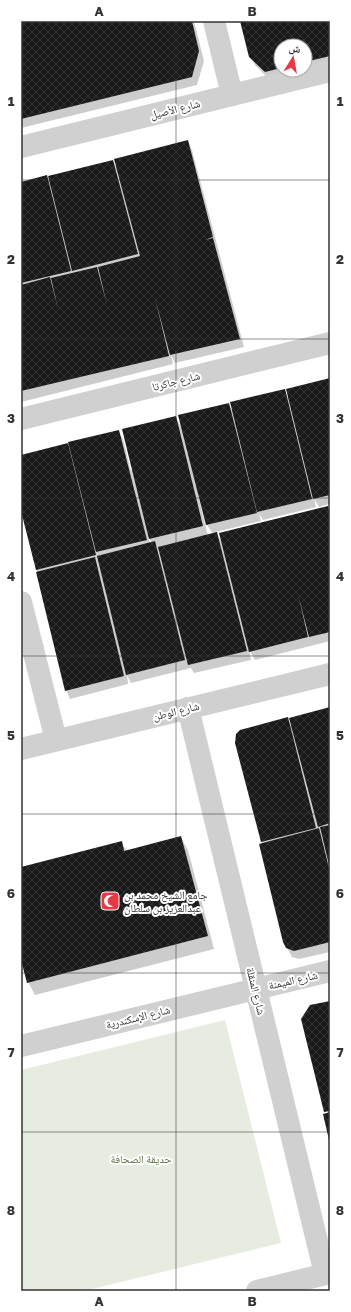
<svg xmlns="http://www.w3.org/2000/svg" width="351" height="1312" font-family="'Golos Text','Noto Naskh Arabic',sans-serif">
  <defs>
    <pattern id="building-cross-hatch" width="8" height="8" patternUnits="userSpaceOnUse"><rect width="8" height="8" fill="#1a1a1a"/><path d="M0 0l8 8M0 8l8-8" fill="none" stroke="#333"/></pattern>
  </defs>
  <rect width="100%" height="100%" fill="#fff"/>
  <polygon fill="#e6ecdf" points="225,1020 281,1243 84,1291 21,1291 21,1070"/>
  <g fill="#0003" fill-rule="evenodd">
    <polygon points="21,21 194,21 204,61 197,85 21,128"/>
    <path d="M242 21H330V65L270 80 255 65 250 56ZM281 46H305V70H281Z"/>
    <polygon points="187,142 192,150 244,347 175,363 171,355 173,364 21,402 21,183 47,177 50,183 113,161 117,169"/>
    <path d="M330 379V506L329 504 319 507 314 499 316 507 263 520 259 514 261 521 216 532 222 543 327 507 330 512V641L255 660 249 649 251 660 194 673 191 668 131 683 127 675 128 684 70 699 66 690 21 507V456L118 431 123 439 131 471 175 417 182 428 228 404 233 412 284 390 288 398ZM200 494 207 525 213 534 208 536 198 495ZM148 536 152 543 150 544Z"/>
    <polygon points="330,708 330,952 299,959 292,957 284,942 262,842 287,719 291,726"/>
    <polygon points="181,838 188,850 214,949 35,995 28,982 21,956 21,868 121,842 127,851"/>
  </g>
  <g fill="url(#building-cross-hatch)">
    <polygon points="21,21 192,21 199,51 192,77 21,119"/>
    <polygon points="240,21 330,21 330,56 305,62 305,46 281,46 281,68 265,72 249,57"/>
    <polygon points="188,140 213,237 205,240 213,238 240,339 170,355 155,298 169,356 21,391 21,285 50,277 58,309 51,278 97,267 107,305 98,267 140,256 114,159"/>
    <polygon points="113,160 138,254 72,271 48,176"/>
    <polygon points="47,175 71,271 21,283 21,182"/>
    <polygon points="330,378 330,495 313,499 286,389"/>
    <polygon points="285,389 312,499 257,512 230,402"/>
    <polygon points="229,403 257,513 206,525 178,415"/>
    <polygon points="176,416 203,526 149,539 122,429"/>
    <polygon points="119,430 147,540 96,552 68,442"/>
    <polygon points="68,443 96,555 36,570 21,511 21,455"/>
    <polygon points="328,506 330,515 330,632 309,637 298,594 308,637 249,652 219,533"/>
    <polygon points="217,532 247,651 188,665 158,547"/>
    <polygon points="155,541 185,660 126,675 97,556"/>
    <polygon points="95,557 124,676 65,691 36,572"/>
    <polygon points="330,707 330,823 318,827 289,718"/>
    <polygon points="288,717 316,828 261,842 235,743 236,734 240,730"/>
    <polygon points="330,825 330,865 329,865 320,827"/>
    <polygon points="319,828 330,872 330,942 294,951 286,948 283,942 259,844"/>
    <polygon points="181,836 208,936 27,983 21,960 21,867 122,841 124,851"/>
    <polygon points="330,1001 330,1111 324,1112 301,1019 310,1005"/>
    <polygon points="330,1112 330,1140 329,1140 323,1114"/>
  </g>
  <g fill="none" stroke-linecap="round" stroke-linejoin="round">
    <g stroke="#d0d0d0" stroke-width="22">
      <polyline points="214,21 232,95"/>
      <polyline points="21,147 330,71"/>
      <polyline points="21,419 330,343"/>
      <polyline points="21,602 56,740"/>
      <polyline points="188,708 325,1274"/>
      <polyline points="21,749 330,674"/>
      <polyline points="21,1046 330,971"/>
      <polyline points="257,1291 330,1273"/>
    </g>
  </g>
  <path fill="none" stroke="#333" stroke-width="1" stroke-opacity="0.55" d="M176 21V1291M21 180H330M21 339H330M21 498H330M21 656H330M21 814H330M21 973H330M21 1132H330"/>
  <defs>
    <g id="mosque-square" transform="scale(1)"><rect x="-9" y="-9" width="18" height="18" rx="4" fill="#e63946" stroke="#fff"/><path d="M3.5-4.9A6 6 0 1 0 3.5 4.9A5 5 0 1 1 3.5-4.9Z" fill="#fff"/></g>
  </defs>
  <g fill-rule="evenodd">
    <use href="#mosque-square" x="110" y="901"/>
  </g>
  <g text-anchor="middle" stroke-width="4" stroke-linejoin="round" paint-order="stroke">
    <g font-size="11" fill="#333" stroke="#fff">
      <text transform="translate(175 109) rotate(-14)" y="4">شارع الأصيل</text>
      <text transform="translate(176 381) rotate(-14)" y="4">شارع جاكرتا</text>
      <text transform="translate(176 711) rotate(-14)" y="4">شارع الوطن</text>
      <text transform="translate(293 980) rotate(-13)" y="4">شارع الميمنة</text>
      <text transform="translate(256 991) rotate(76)" y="4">شارع المنقلة</text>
      <text transform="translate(138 1017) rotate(-14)" y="4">شارع الإسكندرية</text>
    </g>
    <g font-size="11" fill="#333" stroke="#fff" text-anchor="start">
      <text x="124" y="899">جامع الشيخ محمد بن<tspan x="124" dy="13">عبدالعزيز بن سلطان</tspan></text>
    </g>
    <g font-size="11" fill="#56703f" stroke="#fff">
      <text x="141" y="1163">حديقة الصحافة</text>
    </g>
  </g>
  <rect width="351" height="1312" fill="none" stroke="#ffffff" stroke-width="44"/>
  <g transform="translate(293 58) rotate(11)"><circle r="19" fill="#ffffff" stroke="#adadad"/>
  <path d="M0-3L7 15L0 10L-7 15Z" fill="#e63946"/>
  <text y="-6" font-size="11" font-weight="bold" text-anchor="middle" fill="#333333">ش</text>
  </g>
  <rect x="22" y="22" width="307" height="1268" fill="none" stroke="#333" stroke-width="1.5"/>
  <g font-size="13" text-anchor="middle" font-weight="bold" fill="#333">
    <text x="99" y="16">A</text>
    <text x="252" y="16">B</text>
    <text x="11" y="106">1</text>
    <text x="340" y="106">1</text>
    <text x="11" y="264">2</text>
    <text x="340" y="264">2</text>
    <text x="11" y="423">3</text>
    <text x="340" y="423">3</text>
    <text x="11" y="581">4</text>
    <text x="340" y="581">4</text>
    <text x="11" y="740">5</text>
    <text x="340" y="740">5</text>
    <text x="11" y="898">6</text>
    <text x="340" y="898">6</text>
    <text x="11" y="1057">7</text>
    <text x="340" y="1057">7</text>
    <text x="11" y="1215">8</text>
    <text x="340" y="1215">8</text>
    <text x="99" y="1306">A</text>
    <text x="252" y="1306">B</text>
  </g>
</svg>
